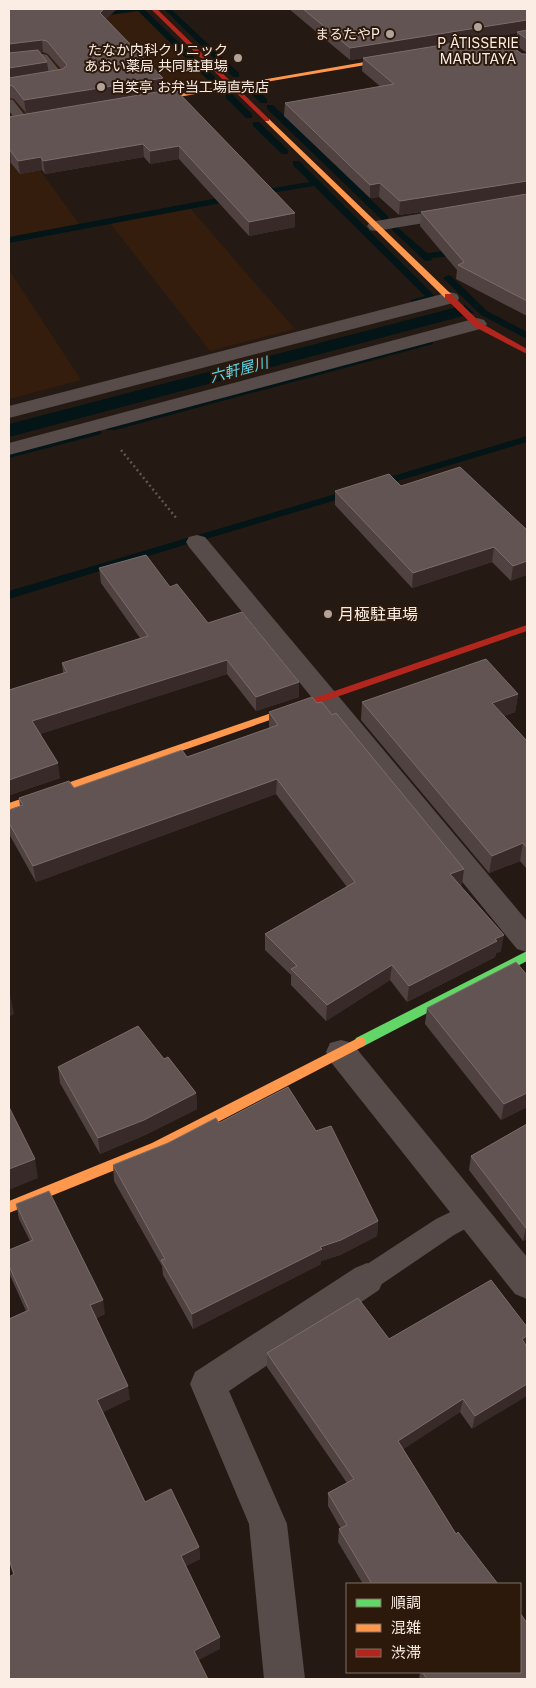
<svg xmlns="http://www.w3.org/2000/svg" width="536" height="1688" font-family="Inter,'Noto Sans JP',sans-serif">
  <rect width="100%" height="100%" fill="#251a13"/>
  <g fill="#341d0c">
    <polygon points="138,10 211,83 9,116 9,30"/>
    <polygon points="9,130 10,130 80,225 9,238"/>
    <polygon points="190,208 221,244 295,329 210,351 110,223"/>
    <polygon points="9,270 81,380 9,399"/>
  </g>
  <polygon fill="#031517" points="465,305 474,313 9,437 9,424"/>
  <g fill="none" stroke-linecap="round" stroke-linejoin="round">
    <g fill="#031517" fill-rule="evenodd">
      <polygon points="125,9 144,9 215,77 215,81 209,81 138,11 95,17 91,15"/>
      <polygon points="164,9 171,9 239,73 239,77 233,77"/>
      <polygon points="252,91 258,91 267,99 267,103 261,103 252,95"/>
      <polygon points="226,94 232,94 252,114 252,118 246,118 226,98"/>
      <polygon points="267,105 273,105 388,216 388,220 382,220 267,109"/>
      <polygon points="253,122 259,122 288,150 288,154 282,154 253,126"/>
      <polygon points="293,161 299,161 434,295 434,299 411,304 411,300 425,296 314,186 252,196 251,194 255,191 310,182 293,165"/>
      <polygon points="234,195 238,198 237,200 9,243 9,237"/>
      <polygon points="396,226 427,253 462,249 466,252 462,255 432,258 431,261 425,261 393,231 392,229"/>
      <polygon points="448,275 451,276 487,311 527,332 527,339 481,315 445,280 443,278"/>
      <polygon points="430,339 433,340 433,344 115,430 107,430 106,428 107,426"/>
      <polygon points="97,429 102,432 101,434 9,458 9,452"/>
      <polygon points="527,436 527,442 381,486 373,486 372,484 373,482"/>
      <polygon points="352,489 356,490 357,492 356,494 206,539 198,539 196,537 198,535"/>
      <polygon points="187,538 191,539 193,541 191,543 9,599 9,591"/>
    </g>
    <polyline stroke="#5e5653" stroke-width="2.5" stroke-dasharray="2 3" stroke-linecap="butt" points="121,450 177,519"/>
    <g fill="#574c49" fill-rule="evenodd">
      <polygon points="43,54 47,55 64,76 66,78 64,80 9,89 9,83 52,76 40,61 9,65 9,59"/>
      <polygon points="9,99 13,100 27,118 29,121 27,124 19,124 9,111"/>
      <polygon points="471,1202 480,1205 484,1213 480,1221 454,1235 376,1288 367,1291 358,1288 354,1279 358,1270 436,1219"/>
    </g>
    <g fill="#574c49" fill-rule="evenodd">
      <polygon points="527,196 527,206 376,231 370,230 367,226 370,222 376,221"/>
      <polygon points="450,292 457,294 459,298 457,302 9,418 9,406"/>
      <polygon points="477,318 484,320 487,324 484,328 9,455 9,443"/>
      <polygon points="197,535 205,537 527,921 527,952 517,949 189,547 186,542 189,537"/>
      <polygon points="341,1040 352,1043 527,1257 527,1299 515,1294 330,1061 326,1052 330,1043"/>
      <polygon points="367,1263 379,1268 384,1279 379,1290 229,1391 287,1524 305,1679 264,1679 249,1524 190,1384 195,1372 355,1268"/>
    </g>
    <polygon fill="#63d668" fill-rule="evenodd" points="527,951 527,961 364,1046 360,1047 356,1046 354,1042 356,1038"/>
    <g fill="#ff974d" fill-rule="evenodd">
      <polygon points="527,35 527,39 466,49 463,47"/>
      <polygon points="399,56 402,58 401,59 143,103 140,101"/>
      <polygon points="265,119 269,119 451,294 451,298 445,298 265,121"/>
      <polygon points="289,707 294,710 293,712 9,811 9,803"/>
      <polygon points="360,1037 364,1038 366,1042 364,1046 162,1151 9,1213 9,1201 152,1143"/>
    </g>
    <g fill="#b3261e" fill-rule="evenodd">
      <polygon points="151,9 157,9 269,119 269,121 265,121"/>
      <polygon points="445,294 451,294 481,323 527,349 527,354 475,327 445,298"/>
      <polygon points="527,625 527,631 293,712 289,713 284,710 285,708"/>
    </g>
  </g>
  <g fill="#514242" fill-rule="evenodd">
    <path d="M9 9 106 20 163 78 164 91 26 113 14 99 9 98ZM43 52 48 54 61 69 48 71 40 53Z"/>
    <polygon points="289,9 527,9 527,53 516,45 517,33 498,36 522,54 527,54 527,316 456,279 457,270 420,226 421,212 399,215 379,197 370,198 284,116 285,103 381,87 362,71 363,58 350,60"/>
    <polygon points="175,89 295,213 295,227 249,236 179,159 150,164 144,157 45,174 42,170 20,174 11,163 9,164 9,103 10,116"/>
    <polygon points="401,486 527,530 511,581 492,562 412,588 335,505 335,491"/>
    <polygon points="99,568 170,587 208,623 299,682 299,697 256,711 227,674 40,734 60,778 10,795 9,792 9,690 63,673 62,663 140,638 101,583"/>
    <polygon points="518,694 515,712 504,716 527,741 527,869 520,861 489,873 361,720 362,702"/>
    <polygon points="269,712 464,869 462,884 460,885 501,951 496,953 495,957 407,1002 390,980 326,1021 291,985 291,975 265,950 265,934 347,887 276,794 36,882 9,834 9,810 20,806 19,798 74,788 187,757 269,728"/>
    <polygon points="527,975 527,1107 501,1120 425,1024 427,1008"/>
    <polygon points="164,1059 196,1093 197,1109 145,1135 100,1154 60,1083 58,1067"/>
    <polygon points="219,1123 316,1131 378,1221 377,1236 340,1255 321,1261 321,1264 193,1329 163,1275 162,1266 114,1181 113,1165"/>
    <polygon points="527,1124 527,1239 523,1241 469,1170 471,1156"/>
    <polygon points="16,1204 105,1314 96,1318 130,1399 103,1412 145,1502 199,1547 200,1559 186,1566 220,1637 220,1649 13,1574 9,1562 9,1319 26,1311 9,1273 9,1250 30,1241 19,1219"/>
    <polygon points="527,1327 472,1429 460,1412 403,1449 456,1534 498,1584 363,1584 338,1542 339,1529 341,1529 328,1506 328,1493 347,1483 267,1367 267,1353 389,1339"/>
    <polygon points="420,1672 520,1672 527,1679 419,1679"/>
  </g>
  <g fill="#382a28">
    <polygon points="104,9 117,9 100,25 100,13"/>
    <polygon points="527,20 527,32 517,32 517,33 350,60 350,48"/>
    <polygon points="42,40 43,52 9,57 9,44"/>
    <polygon points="47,62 49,75 9,81 9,68"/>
    <polygon points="163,78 164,91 26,113 24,100"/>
    <polygon points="9,103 10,116 9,117"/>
    <polygon points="143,144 144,157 45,174 43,161"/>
    <polygon points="179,146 179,159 150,164 150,151"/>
    <polygon points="9,150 10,150 11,163 9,164"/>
    <polygon points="41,157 42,170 20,174 18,161"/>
    <polygon points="527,181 527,195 399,215 400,201"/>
    <polygon points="380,183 379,197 370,198 370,185"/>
    <polygon points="295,213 295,227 249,236 249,222"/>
    <polygon points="494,547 492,562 412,588 413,573"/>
    <polygon points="527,561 527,575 511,581 513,566"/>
    <polygon points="227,660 227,674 34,736 32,721"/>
    <polygon points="299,682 299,697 256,711 256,697"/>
    <polygon points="518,694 515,712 490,721 492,703"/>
    <polygon points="58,763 60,778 10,795 9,780"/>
    <polygon points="277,779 276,794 36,882 33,866"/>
    <polygon points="523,843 520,861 489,873 492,856"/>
    <polygon points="464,869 462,884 449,890 450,874"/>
    <polygon points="504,935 501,951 496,953 495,957 407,1002 409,986 495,939"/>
    <polygon points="392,965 390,980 326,1021 327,1005"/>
    <polygon points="9,995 10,995 14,1014 9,1017"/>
    <polygon points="196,1093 197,1109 145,1135 100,1154 98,1138"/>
    <polygon points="527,1093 527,1107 501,1120 504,1104"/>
    <polygon points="35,1159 38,1178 9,1190 9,1169"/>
    <polygon points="378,1221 377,1236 340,1255 321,1261 321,1264 193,1329 192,1314 320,1247"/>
    <polygon points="527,1227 527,1239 523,1241 526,1228"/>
    <polygon points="103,1300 105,1314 92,1319 90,1305"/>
    <polygon points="527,1336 527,1348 522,1339"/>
    <polygon points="527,1384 527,1396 472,1429 475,1416"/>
    <polygon points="128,1386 130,1399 99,1414 97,1400"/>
    <polygon points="463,1399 460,1412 396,1454 398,1441"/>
    <polygon points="199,1547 200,1559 182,1568 181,1556"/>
    <polygon points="220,1637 220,1649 195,1662 194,1651"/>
  </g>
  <g fill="#635454" stroke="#7b6c6a">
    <polygon points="9,9 104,9 100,13 163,78 24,100 13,86 9,85 9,78 63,69 67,65 47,41 42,40 9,44"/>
    <polygon points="303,9 527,9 527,20 350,48"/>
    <polygon points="527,30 527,39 517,32"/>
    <polygon points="497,36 522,54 527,54 527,181 400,201 380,183 370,185 285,103 394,84 363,58"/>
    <polygon points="38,50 47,62 9,68 9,53"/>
    <polygon points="175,89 295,213 249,222 179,146 150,151 143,144 43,161 41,157 18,161 10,150 9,150 9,117"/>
    <polygon points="527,194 527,301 458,265 464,262 421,212"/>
    <polygon points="460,467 527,530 527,561 513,566 494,547 413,573 335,491 389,474 401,486"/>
    <polygon points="146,555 170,587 177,584 208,623 242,612 299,682 256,697 227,660 32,721 58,763 9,780 9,690 67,672 62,663 148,636 99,568"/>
    <polygon points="486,659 518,694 492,703 527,741 527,848 523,843 492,856 362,702"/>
    <polygon points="312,697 317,703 322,702 332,715 336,713 464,869 450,874 504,935 495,939 497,941 409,986 392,965 327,1005 291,969 297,966 265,934 355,882 277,779 33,866 9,823 9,810 23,805 19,798 69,781 74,788 182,750 187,757 278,725 269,712"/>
    <polygon points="516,962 527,975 527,1093 504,1104 427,1008"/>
    <polygon points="138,1026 164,1059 168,1057 196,1093 144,1120 98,1138 58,1067"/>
    <polygon points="288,1087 316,1131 331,1126 378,1221 341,1240 320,1247 322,1249 192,1314 161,1260 165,1259 113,1165 168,1143 216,1118 219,1123"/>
    <polygon points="9,1107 35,1159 9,1169"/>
    <polygon points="527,1124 527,1227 526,1228 471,1156"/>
    <polygon points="49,1191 103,1300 90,1305 128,1386 97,1400 145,1502 171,1489 199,1547 181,1556 220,1637 194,1651 208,1679 9,1679 9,1577 14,1574 9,1559 9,1319 29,1310 9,1266 9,1250 33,1240 16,1204"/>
    <polygon points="491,1280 527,1327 527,1336 522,1339 527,1347 527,1384 475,1416 463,1399 398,1441 456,1534 458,1532 498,1584 372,1584 339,1529 347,1525 328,1493 354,1479 267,1353 358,1298 389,1339"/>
    <polygon points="520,1613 527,1623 527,1679 427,1679 422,1672 520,1672"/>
  </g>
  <g fill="#b0a39b" stroke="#2c190c" stroke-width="2">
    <circle cx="478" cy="27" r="5"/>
    <circle cx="390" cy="34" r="5"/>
    <circle cx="238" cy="58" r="5"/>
    <circle cx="101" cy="87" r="5"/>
    <circle cx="328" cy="614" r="5"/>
  </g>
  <g text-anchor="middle" stroke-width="4" stroke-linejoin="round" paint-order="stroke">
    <g font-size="14" fill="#fbede4" stroke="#2c190c" text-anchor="end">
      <text x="380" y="39">まるたやP</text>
      <text x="478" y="48" text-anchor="middle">P ÂTISSERIE<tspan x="478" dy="16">MARUTAYA</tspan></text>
      <text x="228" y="55">たなか内科クリニック<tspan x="228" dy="16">あおい薬局 共同駐車場</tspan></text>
      <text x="111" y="92" text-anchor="start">自笑亭 お弁当工場直売店</text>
    </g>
    <g font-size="15" font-style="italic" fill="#56d6e8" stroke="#2c190c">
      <text transform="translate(239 370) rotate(-15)" y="5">六軒屋川</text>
    </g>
    <g font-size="16" fill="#fbede4" stroke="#2c190c" text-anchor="start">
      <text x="338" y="620">月極駐車場</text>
    </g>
  </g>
  <rect width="536" height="1688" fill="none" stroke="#fbede4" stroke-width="20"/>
  <rect x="346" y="1583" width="175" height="90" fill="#2c190c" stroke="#7f6e62"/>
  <rect x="356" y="1599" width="25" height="8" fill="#63d668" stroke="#7f6e62"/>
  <text x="391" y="1608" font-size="15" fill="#fbede4">順調</text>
  <rect x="356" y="1624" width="25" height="8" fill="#ff974d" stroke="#7f6e62"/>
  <text x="391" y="1633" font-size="15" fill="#fbede4">混雑</text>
  <rect x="356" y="1649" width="25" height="8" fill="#b3261e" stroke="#7f6e62"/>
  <text x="391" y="1658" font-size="15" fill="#fbede4">渋滞</text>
</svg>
